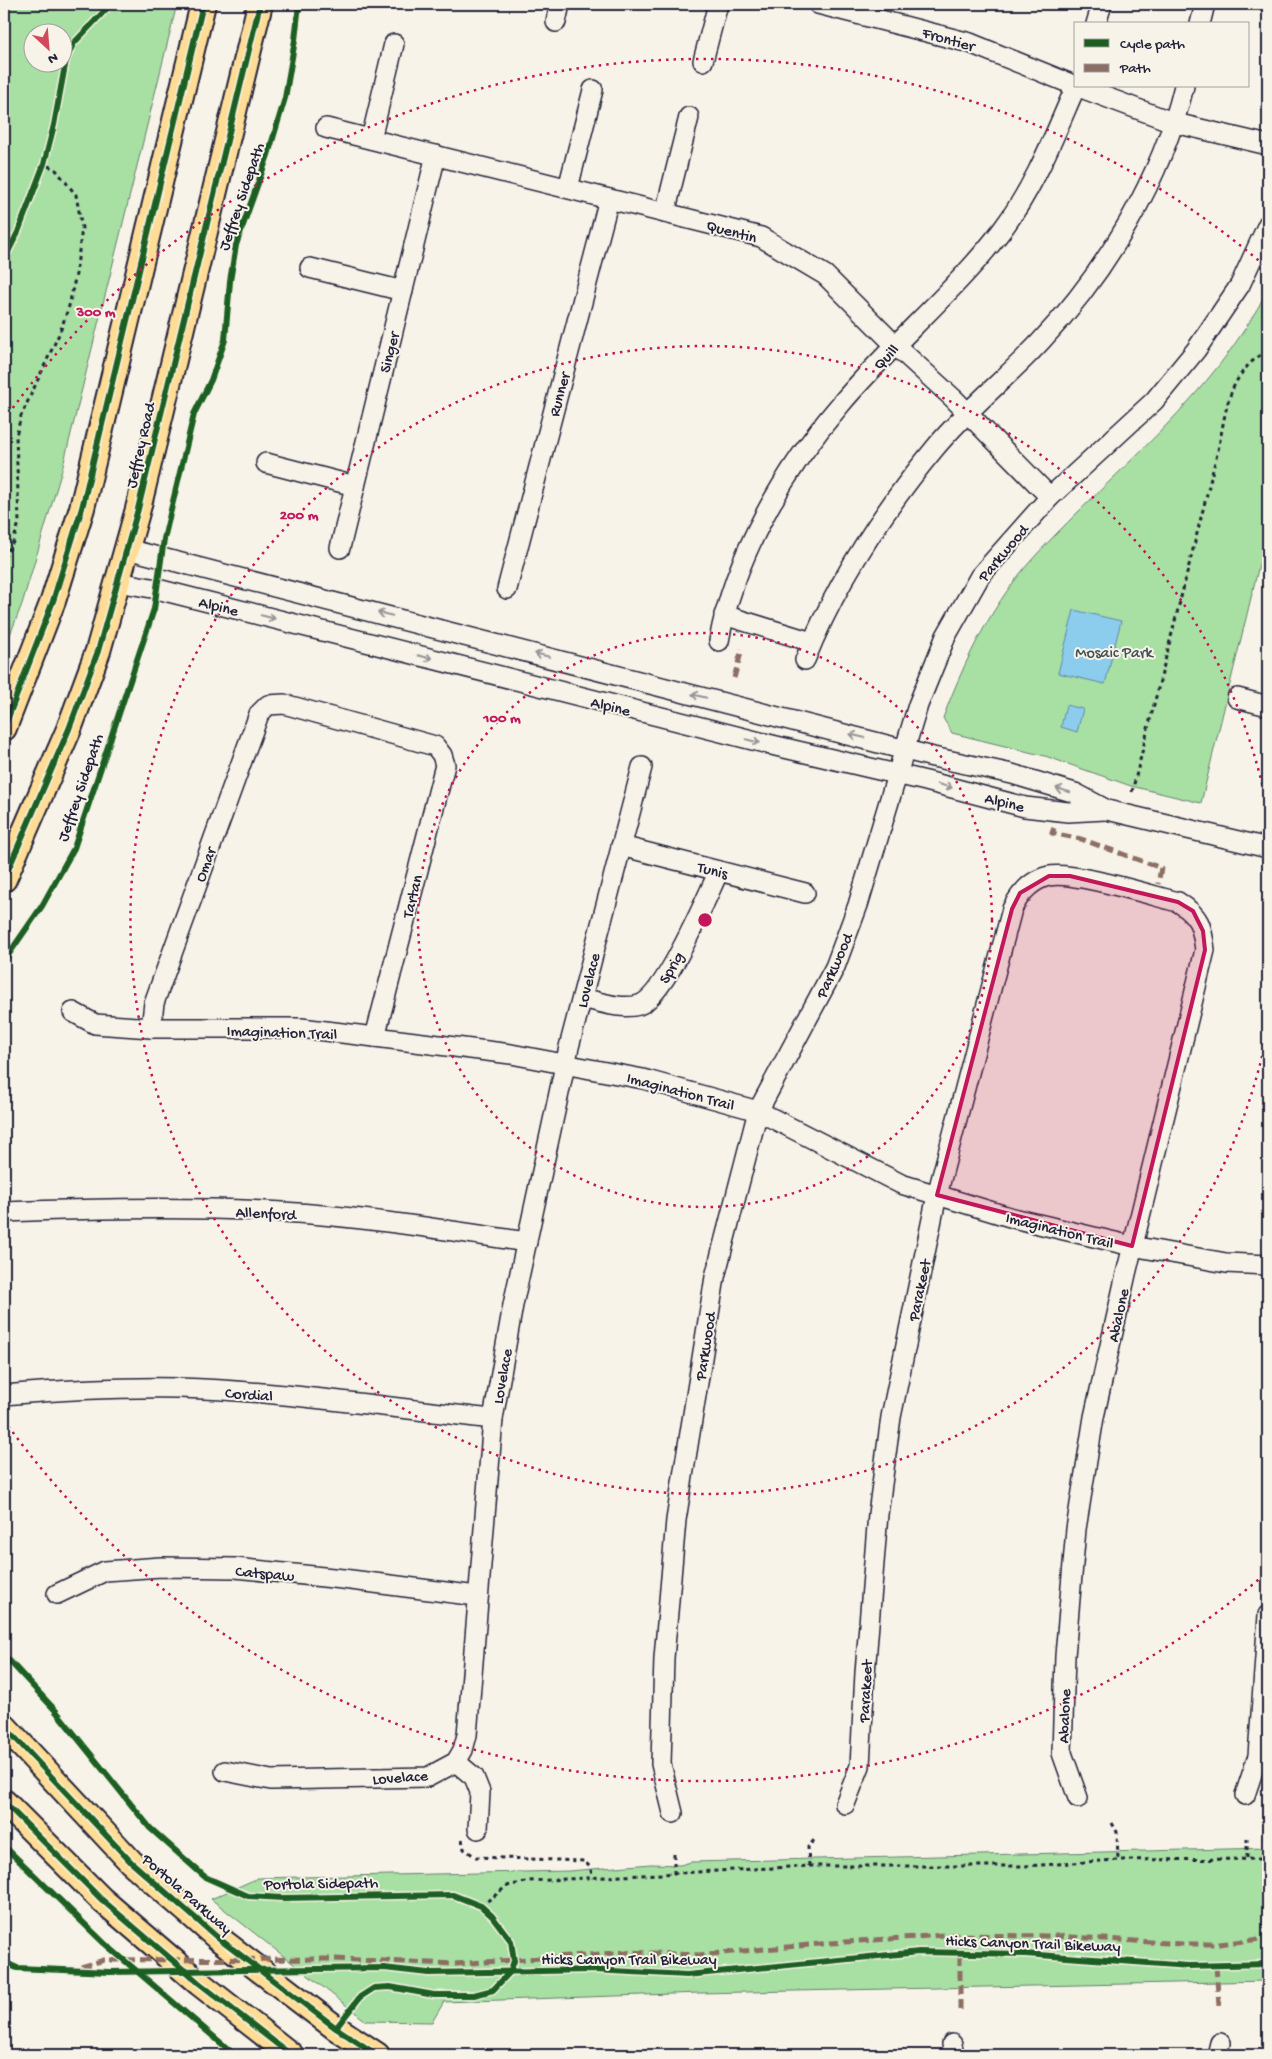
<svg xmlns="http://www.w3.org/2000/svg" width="1272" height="2059" font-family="'Gochi Hand',sans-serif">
  <rect width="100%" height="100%" fill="#f7f3e8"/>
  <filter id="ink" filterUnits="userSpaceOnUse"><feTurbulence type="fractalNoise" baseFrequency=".02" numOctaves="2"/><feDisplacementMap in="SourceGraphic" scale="10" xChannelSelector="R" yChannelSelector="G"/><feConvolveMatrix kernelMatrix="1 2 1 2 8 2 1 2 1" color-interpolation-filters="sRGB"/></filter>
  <g filter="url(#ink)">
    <g fill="#a8dfa3" stroke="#65806f" fill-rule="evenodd">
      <path d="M4 4H177L62 470 22 604 4 650ZM62 32V62H32V32Z"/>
      <path d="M1268 289V528L1201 803 1131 786 1045 756 952 733 943 718C965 659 994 600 1037 554 1117 468 1214 396 1268 289Z"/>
      <polygon points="1268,1848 1268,1981 700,1993 444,2002 432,2022 366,2021 211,1899 258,1878 569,1871 651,1864 680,1865 691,1862"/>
    </g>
    <g fill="#8ccced" stroke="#6288a6">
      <polygon points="1074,610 1121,621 1105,684 1058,673"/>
      <polygon points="1066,705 1083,709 1077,732 1061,727"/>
    </g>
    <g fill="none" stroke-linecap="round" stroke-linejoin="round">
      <g stroke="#22223b" stroke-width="22">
        <g id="minor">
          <polyline points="818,4 970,43 1076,86"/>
          <polyline points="556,22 560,4"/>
          <polyline points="1096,24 1102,4"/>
          <polyline points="1200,24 1205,4"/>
          <polyline points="703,61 718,4"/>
          <polyline points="1076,86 1175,123 1268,145"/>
          <polyline points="326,128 761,237 825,275 895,345 954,399 1050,497"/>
          <polyline points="371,139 394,44"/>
          <polyline points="568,188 593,90"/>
          <polyline points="665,213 689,117"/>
          <polyline points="310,268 403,291"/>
          <polyline points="266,463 355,486"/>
          <polyline points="340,548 436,155"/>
          <polyline points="127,549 933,757 1012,774 1075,793 1107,810 1268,848"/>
          <polyline points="118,582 157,589 776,746 926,781 1025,807 1068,812 1105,810"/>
          <polyline points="507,589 609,199"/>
          <polyline points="724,615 812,642"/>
          <path d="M719 641C734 557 785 469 840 405 891 344 954 293 1002 230 1035 186 1054 136 1076 86"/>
          <path d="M805 660C836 583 882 512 935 448 967 409 1007 378 1041 341 1106 272 1162 178 1184 86"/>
          <polyline points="1237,698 1268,706"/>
          <polyline points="621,846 805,893"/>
          <path d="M582 998C600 1002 621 1010 639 1005 665 997 706 898 719 871"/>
          <polyline points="73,1012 95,1024 151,1028 301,1028 375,1037 511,1054 643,1079 758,1111 901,1184 1013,1218 1132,1246 1226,1263 1268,1265"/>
          <polyline points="151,1028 154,1003 259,714 268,705 284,704 435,746 442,755 445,765 375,1037"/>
          <path d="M4 1212C97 1208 190 1206 283 1212 365 1217 446 1230 527 1242"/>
          <path d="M4 1395C62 1390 120 1387 179 1388 284 1391 389 1408 493 1419"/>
          <polyline points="57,1594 105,1571 161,1567 235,1568 343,1579 477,1596"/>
          <polyline points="456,1762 474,1777 480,1792 478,1829"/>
          <polyline points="225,1771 271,1780 428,1777 456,1762 463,1750 467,1735 493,1419 513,1305 569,1047 642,767"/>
          <polyline points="1245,1795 1258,1756 1268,1615"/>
          <path d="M845 1804 860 1766 865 1673 878 1514 891 1417 937 1195 1012 909C1020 893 1031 880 1049 876 1073 871 1150 895 1178 902 1200 916 1202 926 1205 950L1126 1274 1094 1417 1076 1529 1065 1656 1062 1753 1078 1798"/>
          <polyline points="673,1813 661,1764 664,1658 676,1520 715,1277 758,1111 835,967 858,905 918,705 946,636 980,576 1050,497 1154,401 1196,350 1240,285 1268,224"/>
          <polyline points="952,2044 954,2055"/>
          <polyline points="1217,2055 1220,2043"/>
        </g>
      </g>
      <g stroke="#22223b" stroke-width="28">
        <g id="major">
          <polyline points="4,728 53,601 82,508 203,4"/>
          <polyline points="4,879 69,729 98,651 138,509 260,4"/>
          <polyline points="4,1726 131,1862 218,1938 336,2028 377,2055"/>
          <polyline points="4,1802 101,1899 199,1983 291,2055"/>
        </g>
      </g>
      <g stroke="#22223b" stroke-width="3" stroke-dasharray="4 4" stroke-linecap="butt">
        <polyline points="4,558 13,542 19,523 16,436 21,416 60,332 69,306 76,274 82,228 76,195 56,170 44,164"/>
        <path d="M1132 792 1218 450C1227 408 1227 374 1268 350"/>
        <polyline points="1112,1823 1117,1832 1118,1860"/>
        <polyline points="462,1839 464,1849 476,1857 584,1861 590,1867 593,1878"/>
        <polyline points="1247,1858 1247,1837"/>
        <polyline points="809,1866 808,1847 816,1838"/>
        <polyline points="674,1874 674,1853"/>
        <polyline points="481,1906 507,1886 530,1881 809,1866 1025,1866 1118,1860 1268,1859"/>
      </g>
      <use href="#minor" stroke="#f7f3e8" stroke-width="19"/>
      <use href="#major" stroke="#ffdd96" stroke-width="24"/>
      <g stroke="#8d6e63" stroke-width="5" stroke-dasharray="10 5" stroke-linecap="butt">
        <polyline points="734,678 742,649"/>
        <polyline points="1054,828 1052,833 1081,839 1161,868 1158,884"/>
        <polyline points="1216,1966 1219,2006"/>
        <polyline points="81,1967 104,1960 335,1959 455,1964 628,1952 699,1955 831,1943 944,1935 1056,1936 1183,1944 1219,1944 1268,1938"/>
        <polyline points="960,2010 960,1953"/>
      </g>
      <g stroke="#f7f3e8" stroke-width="9">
        <g id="cycleway">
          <polyline points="4,260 18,232 44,164 54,125 66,60 73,44 111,4"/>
          <polyline points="4,728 53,601 82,508 203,4"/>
          <polyline points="4,879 69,729 98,651 138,509 260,4"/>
          <polyline points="4,961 42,906 74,848 154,609 164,539 194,414 211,380 225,340 230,281 236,245 268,155 285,98 295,40 299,4"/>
          <polyline points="4,1655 55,1710 150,1828 205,1877 248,1896 283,1898 453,1895 481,1906 492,1916 511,1941 514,1961 510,1972 493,1990 474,1995 434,1995 390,1987 374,1988 360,1997 336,2028"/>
          <polyline points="4,1726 131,1862 218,1938 336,2028 377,2055"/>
          <polyline points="4,1802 101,1899 199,1983 291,2055"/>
          <polyline points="4,1846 104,1943 235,2055"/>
          <polyline points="4,1962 17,1968 109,1972 384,1968 428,1973 594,1970 687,1975 919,1952 1025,1954 1189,1966 1268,1964"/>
        </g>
      </g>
      <use href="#cycleway" stroke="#1b5e20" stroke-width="6"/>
    </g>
    <defs><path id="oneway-shaft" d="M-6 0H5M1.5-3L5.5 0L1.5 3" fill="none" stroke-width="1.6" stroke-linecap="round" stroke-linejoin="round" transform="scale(1.25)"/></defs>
    <g stroke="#97959a">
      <use href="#oneway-shaft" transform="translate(385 614) rotate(-166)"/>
      <use href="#oneway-shaft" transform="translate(268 617) rotate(14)"/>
      <use href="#oneway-shaft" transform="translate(542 655) rotate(-166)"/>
      <use href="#oneway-shaft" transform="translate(425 657) rotate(14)"/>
      <use href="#oneway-shaft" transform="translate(699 696) rotate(-166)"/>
      <use href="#oneway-shaft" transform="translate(857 736) rotate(-166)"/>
      <use href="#oneway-shaft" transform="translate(753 741) rotate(14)"/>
      <use href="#oneway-shaft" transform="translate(945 786) rotate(15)"/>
      <use href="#oneway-shaft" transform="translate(1063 790) rotate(-163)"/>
    </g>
  </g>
  <path fill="#c2185b" fill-opacity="0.2" stroke="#c2185b" stroke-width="4" stroke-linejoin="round" d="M1049 876H1070L1178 902 1193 911 1203 931 1205 950 1132 1246 937 1195 1012 909 1020 893Z"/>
  <g fill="none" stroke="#c2185b" stroke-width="2.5" stroke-dasharray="2.5 5">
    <circle cx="705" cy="920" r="287"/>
    <path d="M1267 1034A574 574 0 1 1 1267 806"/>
    <path d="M1264 1575A861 861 0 0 1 4 1420M4 420A861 861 0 0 1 1264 265"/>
  </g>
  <g text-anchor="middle" stroke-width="4" stroke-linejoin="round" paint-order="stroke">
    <g font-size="16" fill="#22223b" stroke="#f7f3e8">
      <text transform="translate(949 38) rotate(16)" y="6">Frontier</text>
      <text transform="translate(240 196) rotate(-71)" y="6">Jeffrey Sidepath</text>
      <text transform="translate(732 230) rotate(15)" y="6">Quentin</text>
      <text transform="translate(388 352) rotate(-76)" y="6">Singer</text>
      <text transform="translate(885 356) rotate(-47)" y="6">Quill</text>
      <text transform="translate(558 394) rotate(-75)" y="6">Runner</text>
      <text transform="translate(139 445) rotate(-77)" y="6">Jeffrey Road</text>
      <text transform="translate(1002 552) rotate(-50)" y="6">Parkwood</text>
      <text transform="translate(219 605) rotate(14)" y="6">Alpine</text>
      <text transform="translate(611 705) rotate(14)" y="6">Alpine</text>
      <text transform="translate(79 787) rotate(-71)" y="6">Jeffrey Sidepath</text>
      <text transform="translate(1005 801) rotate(14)" y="6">Alpine</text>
      <text transform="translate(204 864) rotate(-70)" y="6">Omar</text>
      <text transform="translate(713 869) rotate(14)" y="6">Tunis</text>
      <text transform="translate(411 896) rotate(-76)" y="6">Tartan</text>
      <text transform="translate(833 965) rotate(-66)" y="6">Parkwood</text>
      <text transform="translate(670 967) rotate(-60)" y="6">Sprig</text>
      <text transform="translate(587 980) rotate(-76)" y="6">Lovelace</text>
      <text transform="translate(282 1031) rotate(2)" y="6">Imagination Trail</text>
      <text transform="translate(681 1090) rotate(15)" y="6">Imagination Trail</text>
      <text transform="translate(266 1212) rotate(3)" y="6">Allenford</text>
      <text transform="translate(1060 1229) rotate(14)" y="6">Imagination Trail</text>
      <text transform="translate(918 1290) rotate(-78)" y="6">Parakeet</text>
      <text transform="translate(1117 1315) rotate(-78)" y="6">Abalone</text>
      <text transform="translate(704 1346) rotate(-81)" y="6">Parkwood</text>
      <text transform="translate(501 1376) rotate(-80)" y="6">Lovelace</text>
      <text transform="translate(249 1393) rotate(4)" y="6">Cordial</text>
      <text transform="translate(265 1572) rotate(5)" y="6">Catspaw</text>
      <text transform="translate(864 1691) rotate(-87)" y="6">Parakeet</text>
      <text transform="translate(1063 1716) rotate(-88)" y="6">Abalone</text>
      <text transform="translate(400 1776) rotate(-4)" y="6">Lovelace</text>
      <text transform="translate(321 1882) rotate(-1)" y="6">Portola Sidepath</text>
      <text transform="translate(188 1893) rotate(41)" y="6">Portola Parkway</text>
      <text transform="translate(1033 1942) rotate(2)" y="6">Hicks Canyon Trail Bikeway</text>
      <text x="629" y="1964">Hicks Canyon Trail Bikeway</text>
    </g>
    <g font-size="16" fill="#445155" stroke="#f7f3e8">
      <text x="1114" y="657">Mosaic Park</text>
    </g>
  </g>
  <circle cx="705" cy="920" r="8" fill="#c2185b" stroke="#f7f3e8" stroke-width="2.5"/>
  <g font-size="15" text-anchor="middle" font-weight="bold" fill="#c2185b" stroke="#f7f3e8" stroke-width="4" stroke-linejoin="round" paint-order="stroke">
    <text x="96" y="316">300 m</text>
    <text x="299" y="519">200 m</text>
    <text x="502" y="722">100 m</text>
  </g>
  <rect width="1272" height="2059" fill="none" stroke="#f7f3e8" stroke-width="20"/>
  <rect x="10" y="10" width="1252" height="2039" fill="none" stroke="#22223b" stroke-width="2" filter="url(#ink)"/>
  <rect x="1074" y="22" width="175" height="65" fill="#f7f3e8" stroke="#a29fa3"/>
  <rect x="1084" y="39" width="25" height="8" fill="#1b5e20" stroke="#a29fa3"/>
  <text x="1120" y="48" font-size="15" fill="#22223b">Cycle path</text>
  <rect x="1084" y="64" width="25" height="8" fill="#8d6e63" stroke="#a29fa3"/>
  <text x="1120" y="72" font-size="15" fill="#22223b">Path</text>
  <g transform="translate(48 48) rotate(154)"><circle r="24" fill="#f7f3e8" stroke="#a29fa3"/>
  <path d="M0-4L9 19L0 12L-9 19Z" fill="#d1495b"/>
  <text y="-8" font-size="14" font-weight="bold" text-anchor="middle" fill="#22223b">N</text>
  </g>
</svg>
